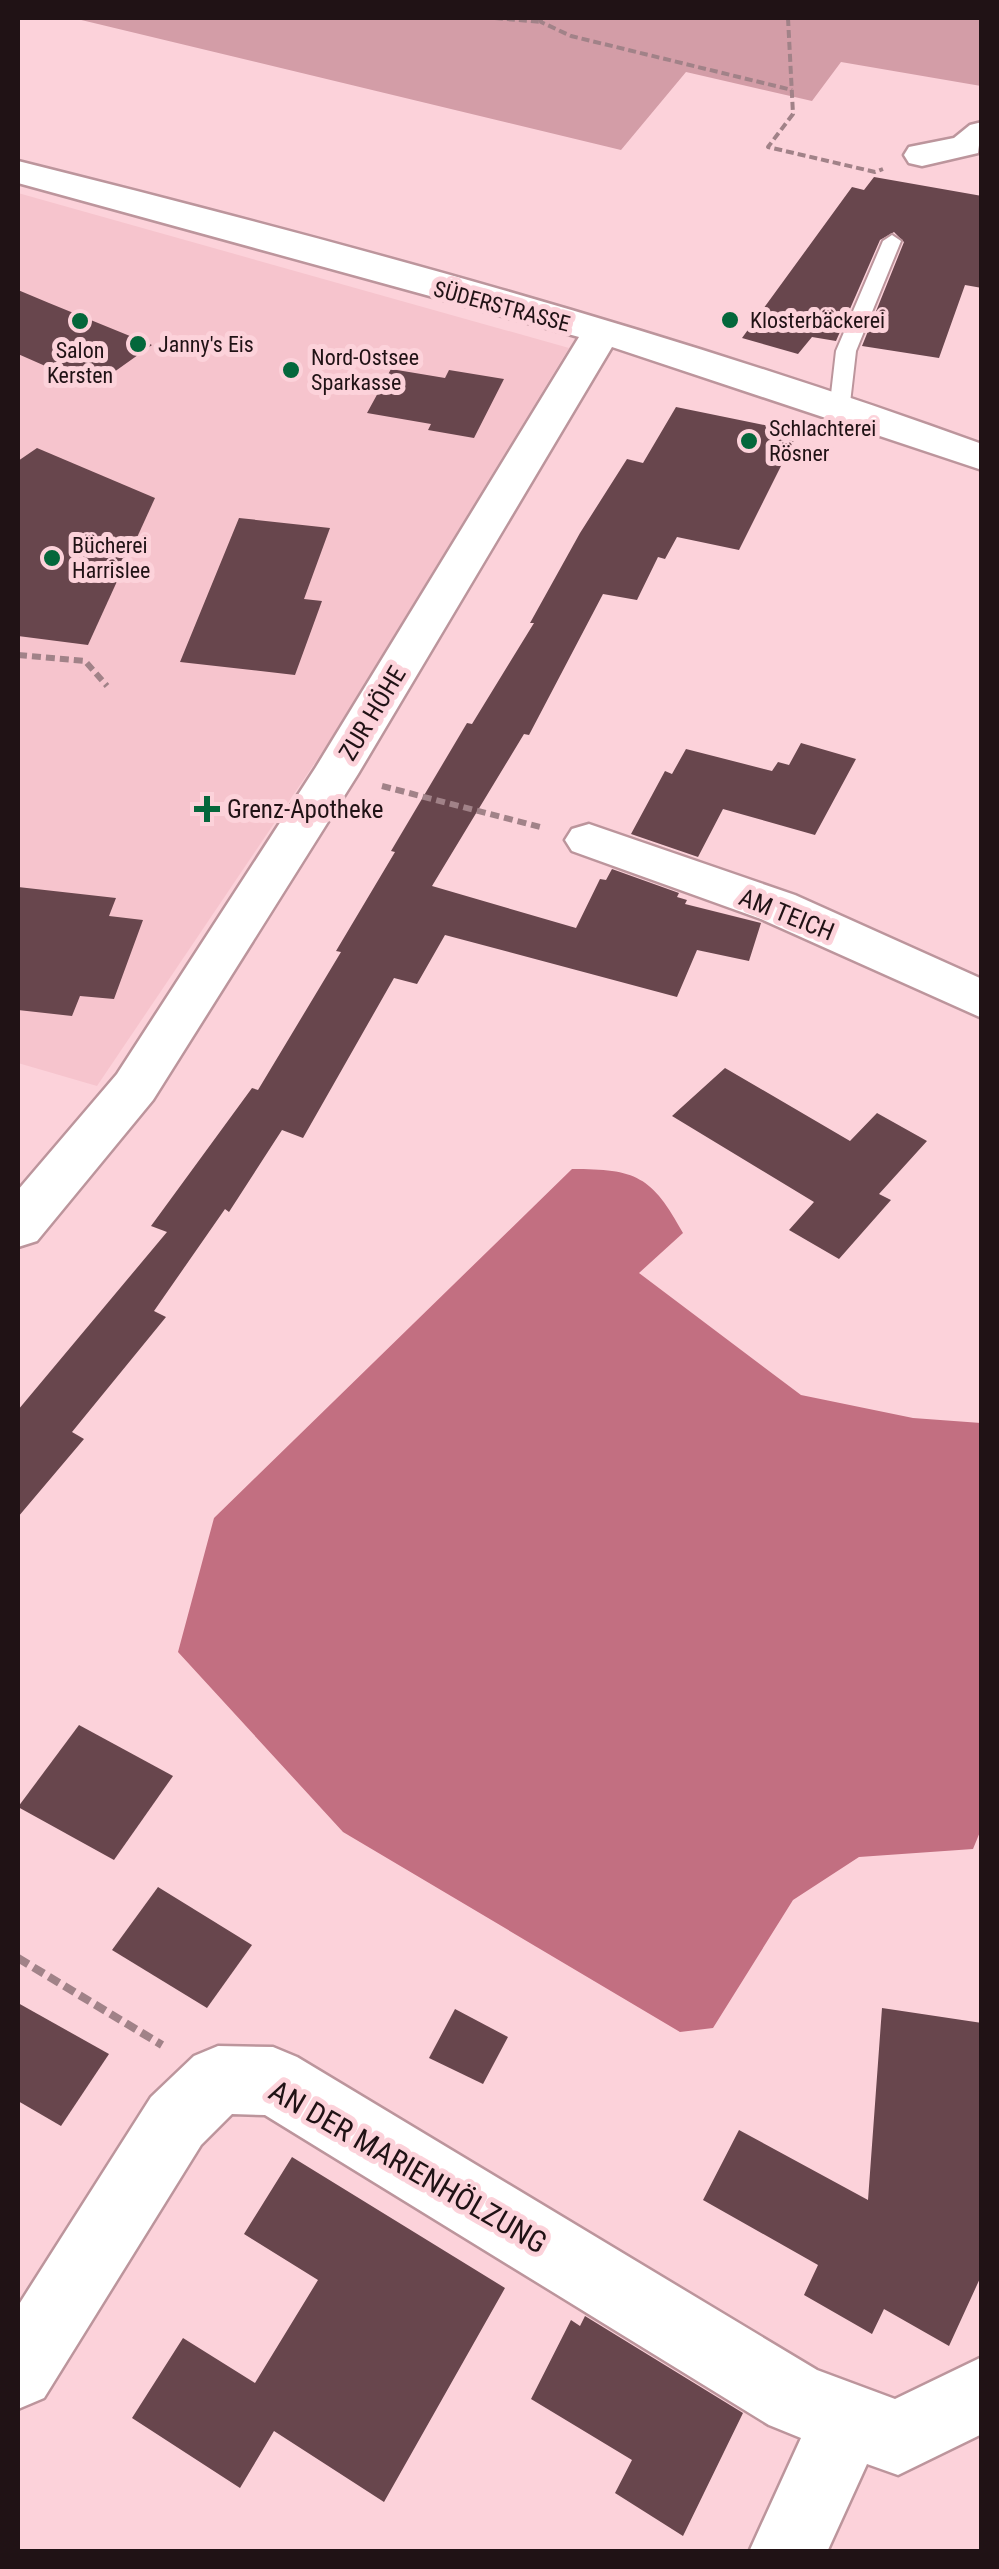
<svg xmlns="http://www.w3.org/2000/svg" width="999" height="2569" font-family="'Roboto Condensed',sans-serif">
  <rect width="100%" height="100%" fill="#fcd2da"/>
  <polygon fill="#f6c4cd" points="18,193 569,348 329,742 97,1086 18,1063"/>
  <polygon fill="#d39da7" points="73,18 981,18 981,86 841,62 812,101 686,72 621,150"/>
  <path fill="#c26f81" d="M572 1169C636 1169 652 1176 683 1233L639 1273 801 1395 913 1418 981 1423 982 1827 973 1849 859 1857 793 1900 713 2028 680 2032 343 1832 178 1652 214 1518Z"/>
  <g fill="#68464d">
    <polygon points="874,177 982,196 982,288 965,285 939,358 862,346 904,242 894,232 880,240 836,341 812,337 798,354 742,338 852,187 864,190"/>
    <polygon points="18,290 49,303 152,345 93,387 18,354"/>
    <polygon points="391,369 445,378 449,370 504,379 474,438 428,430 431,424 367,413"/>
    <polygon points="676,407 798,432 739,550 677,537 665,559 658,557 637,600 603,594 529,735 524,734 432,886 576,928 600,879 606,880 612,869 679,893 677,897 687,900 685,904 761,923 749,961 697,950 677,997 445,935 417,984 394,978 303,1138 282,1130 229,1212 225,1209 154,1311 166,1317 72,1432 84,1439 18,1517 18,1410 167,1232 151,1226 252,1088 258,1090 341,952 336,951 395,852 391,851 467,723 472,724 534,623 530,623 580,533 627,459 643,463"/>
    <polygon points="37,448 155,498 88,645 18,636 18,461"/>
    <polygon points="239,518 330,528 304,599 322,601 295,675 180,662"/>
    <polygon points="801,743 856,759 815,835 723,809 698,857 631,834 665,771 672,774 686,749 772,771 778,762 789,765"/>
    <polygon points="18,887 116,898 109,916 143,920 114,999 80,996 72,1016 18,1010"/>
    <polygon points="725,1068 850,1141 877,1113 927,1141 879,1194 891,1200 839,1259 789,1230 814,1202 672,1116"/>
    <polygon points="79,1725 173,1776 114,1860 18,1807"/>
    <polygon points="158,1887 252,1945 207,2008 112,1950"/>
    <polygon points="18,2003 109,2054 61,2126 18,2101"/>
    <polygon points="882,2008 982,2023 982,2274 949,2346 884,2309 872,2334 804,2295 818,2265 703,2200 739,2130 868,2200"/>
    <polygon points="455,2009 508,2037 483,2084 429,2058"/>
    <polygon points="292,2157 505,2288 384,2502 274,2431 240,2488 132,2418 183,2338 255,2383 318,2280 244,2234"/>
    <polygon points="585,2316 743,2413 683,2536 615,2493 632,2460 531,2399 571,2320 580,2326"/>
  </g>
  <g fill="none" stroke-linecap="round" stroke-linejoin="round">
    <g stroke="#bc959c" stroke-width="4">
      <polygon id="service" points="892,235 901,241 856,351 850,403 847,407 833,407 830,403 836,351 883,241"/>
    </g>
    <g stroke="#bc959c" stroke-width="5">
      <g id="minor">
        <polygon points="982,122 978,153 922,166 909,163 904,155 909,147 954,138 970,125"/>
        <path d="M18 161C342 242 667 330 982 444V470L612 347 358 774 153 1100 37 1241 18 1247V1190L117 1074 316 767 579 337 18 183Z"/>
        <polygon points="589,824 795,895 982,979 982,1018 761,919 572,851 565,840 572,829"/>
        <polygon points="218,2046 273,2047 297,2057 817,2370 895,2399 982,2357 982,2434 898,2475 867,2464 827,2552 749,2552 801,2438 769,2425 265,2115 232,2114 201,2145 44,2398 18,2409 18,2306 151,2097 194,2056"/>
      </g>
    </g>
    <g stroke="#a18288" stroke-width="4" stroke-dasharray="8 4" stroke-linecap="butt">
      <polyline points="495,18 541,22"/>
      <polyline points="541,18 541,22 571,36 792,90"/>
      <polyline points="788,18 793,114 768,147 875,172 883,169"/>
    </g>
    <g stroke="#a18288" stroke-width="6" stroke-dasharray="9 5" stroke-linecap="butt">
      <polyline points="18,655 85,661 107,686"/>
      <polyline points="382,786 544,828"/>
    </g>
    <polyline stroke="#a18288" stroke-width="8" stroke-dasharray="12 6" stroke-linecap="butt" points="18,1958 162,2045"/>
    <use href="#service" fill="#fff" fill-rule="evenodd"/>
    <use href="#minor" fill="#fff" fill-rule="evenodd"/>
  </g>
  <g fill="#04673b" stroke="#fcd2da" stroke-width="4">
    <circle cx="730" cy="320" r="10"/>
    <circle cx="80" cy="321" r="10"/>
    <circle cx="138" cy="344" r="10"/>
    <circle cx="291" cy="370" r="10"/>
    <circle cx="749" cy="441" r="10"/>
    <circle cx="52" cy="558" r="10"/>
    <path d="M202 794h10v10h10v10h-10v10h-10v-10h-10v-10h10z"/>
  </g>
  <g text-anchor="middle" stroke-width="10" stroke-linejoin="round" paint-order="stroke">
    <g font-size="22" fill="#201215" stroke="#fcd2da">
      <text transform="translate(502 306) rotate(15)" y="8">SÜDERSTRASSE</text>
    </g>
    <g font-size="22" fill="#201215" stroke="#fcd2da" text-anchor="start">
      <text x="750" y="328">Klosterbäckerei</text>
      <text x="158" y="352">Janny's Eis</text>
      <text x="80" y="358" text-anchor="middle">Salon<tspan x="80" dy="25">Kersten</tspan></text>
      <text x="311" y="365">Nord-Ostsee<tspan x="311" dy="25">Sparkasse</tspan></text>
      <text x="769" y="436">Schlachterei<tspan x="769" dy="25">Rösner</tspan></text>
      <text x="72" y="553">Bücherei<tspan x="72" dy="25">Harrislee</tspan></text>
    </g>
    <g font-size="25" fill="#201215" stroke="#fcd2da">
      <text transform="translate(372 713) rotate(-59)" y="9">ZUR HÖHE</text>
      <text transform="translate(787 914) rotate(22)" y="9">AM TEICH</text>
    </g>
    <g font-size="25" fill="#201215" stroke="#fcd2da" text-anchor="start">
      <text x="227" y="818">Grenz-Apotheke</text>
    </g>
    <g font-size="30" fill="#201215" stroke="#fcd2da">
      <text transform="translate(408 2167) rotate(30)" y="10">AN DER MARIENHÖLZUNG</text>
    </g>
  </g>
  <rect width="999" height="2569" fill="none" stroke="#201215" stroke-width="40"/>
</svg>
